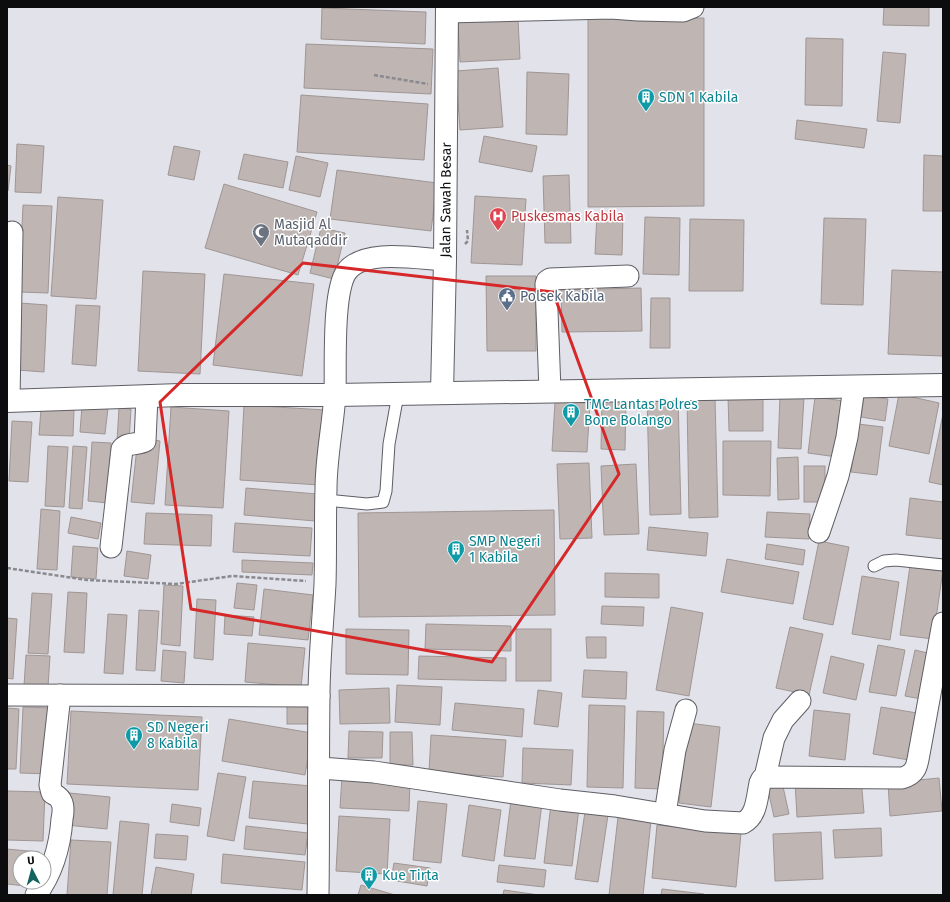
<svg xmlns="http://www.w3.org/2000/svg" width="950" height="902" font-family="'Fira Sans',sans-serif">
  <rect width="100%" height="100%" fill="#e2e2ea"/>
  <g fill="#bfb6b4" stroke="#9f9694">
    <polygon points="884,7 929,7 929,26 883,25"/>
    <polygon points="322,8 426,12 425,44 321,39"/>
    <polygon points="588,18 704,18 704,206 588,207"/>
    <polygon points="518,19 520,59 460,62 458,22"/>
    <polygon points="806,38 843,39 842,106 805,105"/>
    <polygon points="306,44 433,49 431,94 304,88"/>
    <polygon points="883,52 906,54 900,123 877,121"/>
    <polygon points="498,68 503,127 460,130 456,71"/>
    <polygon points="527,72 569,74 567,135 526,134"/>
    <polygon points="301,95 428,104 424,160 297,152"/>
    <polygon points="797,120 867,129 864,148 795,139"/>
    <polygon points="484,136 537,146 532,172 479,162"/>
    <polygon points="17,144 44,146 41,193 15,192"/>
    <polygon points="174,146 200,151 194,180 168,175"/>
    <polygon points="244,154 288,162 283,188 238,179"/>
    <polygon points="924,155 943,156 943,211 923,211"/>
    <polygon points="296,156 328,163 320,197 289,190"/>
    <polygon points="7,165 11,166 8,191 7,191"/>
    <polygon points="337,170 437,183 431,231 330,219"/>
    <polygon points="569,175 571,243 545,243 543,176"/>
    <polygon points="224,184 317,212 298,275 205,248"/>
    <polygon points="475,196 526,199 522,265 471,263"/>
    <polygon points="58,197 103,200 96,299 51,296"/>
    <polygon points="23,205 52,206 48,293 19,292"/>
    <polygon points="597,213 623,214 622,255 595,254"/>
    <polygon points="645,217 680,218 679,275 643,274"/>
    <polygon points="824,218 866,219 863,305 821,304"/>
    <polygon points="690,219 744,220 743,291 689,291"/>
    <polygon points="321,228 345,233 334,279 310,273"/>
    <polygon points="892,270 943,272 943,356 888,354"/>
    <polygon points="143,271 205,274 200,374 138,371"/>
    <polygon points="224,274 314,284 302,376 213,365"/>
    <polygon points="486,276 536,276 536,351 487,351"/>
    <polygon points="641,288 642,331 562,332 561,290"/>
    <polygon points="651,298 670,298 670,348 650,348"/>
    <polygon points="20,303 47,305 44,372 17,370"/>
    <polygon points="76,305 100,306 96,366 72,364"/>
    <polygon points="899,394 939,403 929,454 889,446"/>
    <polygon points="763,395 763,431 729,431 728,396"/>
    <polygon points="678,396 681,514 650,515 647,397"/>
    <polygon points="780,396 804,397 801,449 778,448"/>
    <polygon points="864,396 888,399 885,421 861,417"/>
    <polygon points="815,397 844,401 837,457 808,453"/>
    <polygon points="687,398 715,398 718,517 689,518"/>
    <polygon points="602,399 626,400 625,450 601,449"/>
    <polygon points="555,402 590,403 587,452 552,451"/>
    <polygon points="82,405 108,408 105,434 80,432"/>
    <polygon points="244,405 325,410 320,485 240,480"/>
    <polygon points="171,407 229,411 223,508 165,505"/>
    <polygon points="119,408 131,409 127,475 115,474"/>
    <polygon points="41,409 74,410 73,436 39,435"/>
    <polygon points="943,414 943,485 929,482"/>
    <polygon points="12,421 32,422 28,482 9,481"/>
    <polygon points="858,424 883,427 877,475 851,472"/>
    <polygon points="138,438 160,441 154,504 131,502"/>
    <polygon points="723,441 771,441 770,496 723,495"/>
    <polygon points="92,442 111,443 108,503 88,501"/>
    <polygon points="48,446 68,447 64,507 45,506"/>
    <polygon points="73,446 87,447 82,509 69,508"/>
    <polygon points="798,457 799,499 778,500 777,458"/>
    <polygon points="589,463 592,538 560,539 557,464"/>
    <polygon points="636,464 639,534 604,535 601,466"/>
    <rect x="804" y="466" width="21" height="36"/>
    <polygon points="246,488 317,494 315,521 244,515"/>
    <polygon points="910,498 943,502 943,539 906,535"/>
    <polygon points="41,509 60,511 57,570 37,569"/>
    <polygon points="554,510 555,615 359,617 358,513"/>
    <polygon points="767,512 810,514 809,539 765,537"/>
    <polygon points="146,513 212,515 211,546 144,544"/>
    <polygon points="71,517 101,523 98,539 68,533"/>
    <polygon points="235,523 312,528 310,556 233,552"/>
    <polygon points="649,527 708,533 706,556 647,550"/>
    <polygon points="819,541 849,547 833,625 803,619"/>
    <polygon points="767,544 805,550 803,565 765,559"/>
    <polygon points="73,546 98,548 96,579 71,577"/>
    <polygon points="127,551 151,555 148,579 124,576"/>
    <polygon points="727,559 799,572 793,604 721,592"/>
    <polygon points="242,560 313,563 312,575 242,572"/>
    <polygon points="910,566 943,570 933,639 900,635"/>
    <polygon points="605,573 659,574 659,598 605,597"/>
    <polygon points="862,576 899,582 890,640 852,634"/>
    <polygon points="237,583 257,585 254,610 234,608"/>
    <polygon points="164,585 183,586 180,646 161,644"/>
    <polygon points="264,589 313,595 308,640 259,635"/>
    <polygon points="68,592 87,593 84,653 64,652"/>
    <polygon points="32,593 52,594 48,654 28,653"/>
    <polygon points="197,599 216,600 213,660 194,658"/>
    <polygon points="602,606 644,607 643,626 601,624"/>
    <polygon points="671,607 703,613 689,696 656,690"/>
    <polygon points="139,610 159,611 155,671 136,670"/>
    <polygon points="108,614 127,615 123,674 104,673"/>
    <polygon points="225,615 254,617 252,636 224,634"/>
    <polygon points="7,618 17,619 13,679 7,678"/>
    <polygon points="426,624 511,626 511,651 425,649"/>
    <polygon points="790,627 823,634 809,695 776,688"/>
    <polygon points="346,629 409,630 408,675 346,674"/>
    <rect x="516" y="629" width="35" height="52"/>
    <polygon points="586,637 606,637 606,658 587,658"/>
    <polygon points="248,643 305,648 301,687 245,682"/>
    <polygon points="878,645 905,650 896,696 869,692"/>
    <polygon points="163,650 186,652 184,683 161,681"/>
    <polygon points="915,650 936,655 927,700 905,696"/>
    <polygon points="26,655 50,656 48,687 24,686"/>
    <polygon points="419,656 506,658 506,681 418,679"/>
    <polygon points="831,656 864,664 856,700 823,693"/>
    <polygon points="584,670 627,672 626,699 582,697"/>
    <polygon points="397,685 442,687 440,725 395,722"/>
    <polygon points="389,688 390,723 340,724 339,690"/>
    <polygon points="538,690 562,693 558,727 534,724"/>
    <polygon points="455,703 524,709 522,737 452,730"/>
    <rect x="287" y="704" width="28" height="20"/>
    <polygon points="589,705 625,706 623,788 587,787"/>
    <polygon points="23,707 53,708 50,774 20,773"/>
    <polygon points="881,707 917,713 909,760 873,754"/>
    <polygon points="7,708 19,709 16,769 7,769"/>
    <polygon points="814,710 850,714 845,760 809,756"/>
    <polygon points="71,711 202,717 198,790 67,784"/>
    <polygon points="637,711 664,712 662,789 635,788"/>
    <polygon points="229,719 312,733 305,775 222,761"/>
    <polygon points="688,723 720,727 711,807 679,803"/>
    <polygon points="349,731 383,732 382,758 348,758"/>
    <polygon points="390,732 412,732 413,765 390,765"/>
    <polygon points="431,735 506,740 503,777 429,772"/>
    <polygon points="523,748 573,750 571,785 522,783"/>
    <polygon points="218,773 246,777 234,841 207,836"/>
    <polygon points="342,776 410,779 409,811 340,808"/>
    <polygon points="861,778 864,813 797,817 795,782"/>
    <polygon points="939,778 942,811 890,816 888,783"/>
    <polygon points="253,781 312,786 308,824 249,818"/>
    <polygon points="782,782 789,814 774,817 767,785"/>
    <polygon points="7,791 45,792 43,841 7,840"/>
    <polygon points="69,793 110,797 107,829 66,825"/>
    <polygon points="511,800 542,803 535,859 504,856"/>
    <polygon points="418,801 447,804 441,863 413,860"/>
    <polygon points="172,804 201,808 199,826 170,822"/>
    <polygon points="551,804 579,808 572,866 544,863"/>
    <polygon points="469,805 501,810 494,861 462,856"/>
    <polygon points="585,812 608,815 598,882 575,879"/>
    <polygon points="339,816 390,819 387,874 336,871"/>
    <polygon points="618,817 651,821 643,895 609,895"/>
    <polygon points="120,821 149,824 142,895 113,895"/>
    <polygon points="657,825 741,833 736,887 652,878"/>
    <polygon points="246,826 308,833 305,855 244,849"/>
    <polygon points="881,828 882,856 835,858 833,830"/>
    <polygon points="821,832 823,879 775,881 773,834"/>
    <polygon points="156,834 188,836 186,860 154,858"/>
    <polygon points="71,840 111,842 107,895 67,895"/>
    <polygon points="7,849 39,852 39,858 20,858 20,882 36,882 35,887 7,884"/>
    <polygon points="223,854 305,862 302,890 221,883"/>
    <polygon points="394,863 430,868 427,886 391,880"/>
    <polygon points="499,865 546,870 544,887 497,882"/>
    <polygon points="156,867 194,874 191,895 151,895"/>
    <polygon points="361,885 395,895 358,895"/>
    <polygon points="662,889 704,894 704,895 661,895"/>
    <polygon points="504,890 539,895 503,895"/>
  </g>
  <g fill="none" stroke-linecap="round" stroke-linejoin="round">
    <g stroke="#5f5e65" stroke-width="13">
      <g id="service">
        <polyline points="326,500 367,504 383,502 386,491 389,444 398,394"/>
        <polyline points="874,566 884,561 896,560 943,565"/>
      </g>
    </g>
    <g stroke="#5f5e65" stroke-width="23">
      <g id="minor">
        <polyline points="447,12 611,8 638,10 683,11 693,7"/>
        <polyline points="550,391 546,284 547,281 550,279 628,276"/>
        <polyline points="9,401 12,232"/>
        <polyline points="819,532 838,476 847,437 854,387"/>
        <path d="M111 547 122 449C128 442 138 445 145 441L147 396"/>
        <polyline points="7,695 319,696"/>
        <path d="M320 768 374 772 560 800 615 806 705 821 743 823C757 816 757 797 760 783L762 779 765 777 902 778C916 774 917 766 919 754L943 623"/>
        <polyline points="765,777 774,738 783,720 800,701"/>
        <polyline points="665,814 675,750 686,710"/>
        <path d="M36 895C53 872 60 847 62 819 63 814 64 806 61 801 60 797 55 795 52 793L50 785 60 695"/>
        <path d="M318 895C319 829 318 763 319 697 319 660 323 622 325 584 326 552 325 520 326 489 326 457 333 426 335 394 336 367 332 291 347 271 365 248 419 259 445 260"/>
      </g>
    </g>
    <g stroke="#5f5e65" stroke-width="24">
      <g id="secondary">
        <path id="s1" d="M442 393 445 260 447 7"/>
        <polyline points="7,401 180,395 335,395 943,385"/>
      </g>
    </g>
    <g stroke="#89898f" stroke-width="2.5" stroke-dasharray="4 2" stroke-linecap="butt">
      <polyline points="374,75 428,84"/>
      <polyline points="465,244 468,241 467,230"/>
      <polyline points="7,568 87,580 176,584 232,576 306,581"/>
    </g>
    <use href="#service" stroke="#fff" stroke-width="11"/>
    <use href="#minor" stroke="#fff" stroke-width="21"/>
    <use href="#secondary" stroke="#fff" stroke-width="22"/>
  </g>
  <path fill="none" stroke="#d62828" stroke-width="3" stroke-linejoin="round" d="M303 263 553 292 619 474 492 662 191 609 160 402Z"/>
  <defs>
    <g id="building-pin" transform="scale(0.9)"><path d="M0 17L-7.5 6A9.5 9.5 0 1 1 7.5 6Z" fill="#0f9aa8" stroke="#fff"/><path d="M-4-6H4V6H1V3H-1V6H-4ZM-2.5-4.3h1.7v1.8h-1.7ZM.8-4.3h1.7v1.8H.8ZM-2.5-1h1.7V.8h-1.7ZM.8-1h1.7V.8H.8Z" fill="#fff"/></g>
    <g id="hospital-pin" transform="scale(0.9)"><path d="M0 17L-7.5 6A9.5 9.5 0 1 1 7.5 6Z" fill="#e0444e" stroke="#fff"/><path d="M-5-5h3v3.5h4V-5h3V5h-3V1.5h-4V5h-3Z" fill="#fff"/></g>
    <g id="mosque-pin" transform="scale(0.9)"><path d="M0 17L-7.5 6A9.5 9.5 0 1 1 7.5 6Z" fill="#6b7280" stroke="#fff"/><path d="M3.5-4.9A6 6 0 1 0 3.5 4.9A5 5 0 1 1 3.5-4.9Z" fill="#fff"/></g>
    <g id="civic-pin" transform="scale(0.9)"><path d="M0 17L-7.5 6A9.5 9.5 0 1 1 7.5 6Z" fill="#5c6f8a" stroke="#fff"/><path d="M-.6-6.5H3V-4.5H.6V-3L4-1V1h2V6H-6V1h2V-1L-.6-3ZM-1.2 2.5V6h2.4V2.5Z" fill="#fff"/></g>
  </defs>
  <g fill-rule="evenodd">
    <use href="#building-pin" x="646" y="97"/>
    <use href="#hospital-pin" x="498" y="216"/>
    <use href="#mosque-pin" x="261" y="232"/>
    <use href="#civic-pin" x="507" y="296"/>
    <use href="#building-pin" x="571" y="412"/>
    <use href="#building-pin" x="456" y="549"/>
    <use href="#building-pin" x="134" y="735"/>
    <use href="#building-pin" x="369" y="875"/>
  </g>
  <g text-anchor="middle" stroke-width="3" stroke-linejoin="round" paint-order="stroke">
    <g font-size="14" fill="#0d838f" stroke="#fff" text-anchor="start">
      <text x="659" y="102">SDN 1 Kabila</text>
      <text x="584" y="409">TMC Lantas Polres<tspan x="584" dy="16">Bone Bolango</tspan></text>
      <text x="469" y="546">SMP Negeri<tspan x="469" dy="16">1 Kabila</tspan></text>
      <text x="147" y="732">SD Negeri<tspan x="147" dy="16">8 Kabila</tspan></text>
      <text x="382" y="880">Kue Tirta</text>
    </g>
    <g font-size="14" fill="#0c0c0e" stroke="#fff">
      <text dy="5" stroke="none"><textPath href="#s1" startOffset="193">Jalan Sawah Besar</textPath></text>
    </g>
    <g font-size="14" fill="#be3a42" stroke="#fff" text-anchor="start">
      <text x="511" y="221">Puskesmas Kabila</text>
    </g>
    <g font-size="14" fill="#5b616d" stroke="#fff" text-anchor="start">
      <text x="274" y="229">Masjid Al<tspan x="274" dy="16">Mutaqaddir</tspan></text>
    </g>
    <g font-size="14" fill="#4e5e75" stroke="#fff" text-anchor="start">
      <text x="520" y="301">Polsek Kabila</text>
    </g>
  </g>
  <rect width="950" height="902" fill="none" stroke="#0c0c0e" stroke-width="16"/>
  <g transform="translate(32 870) rotate(354)"><circle r="19" fill="#ffffff" stroke="#9e9e9f"/>
  <path d="M0-3L7 15L0 10L-7 15Z" fill="#15635d"/>
  <text y="-6" font-size="11" font-weight="bold" text-anchor="middle" fill="#0c0c0e">U</text>
  </g>
</svg>
